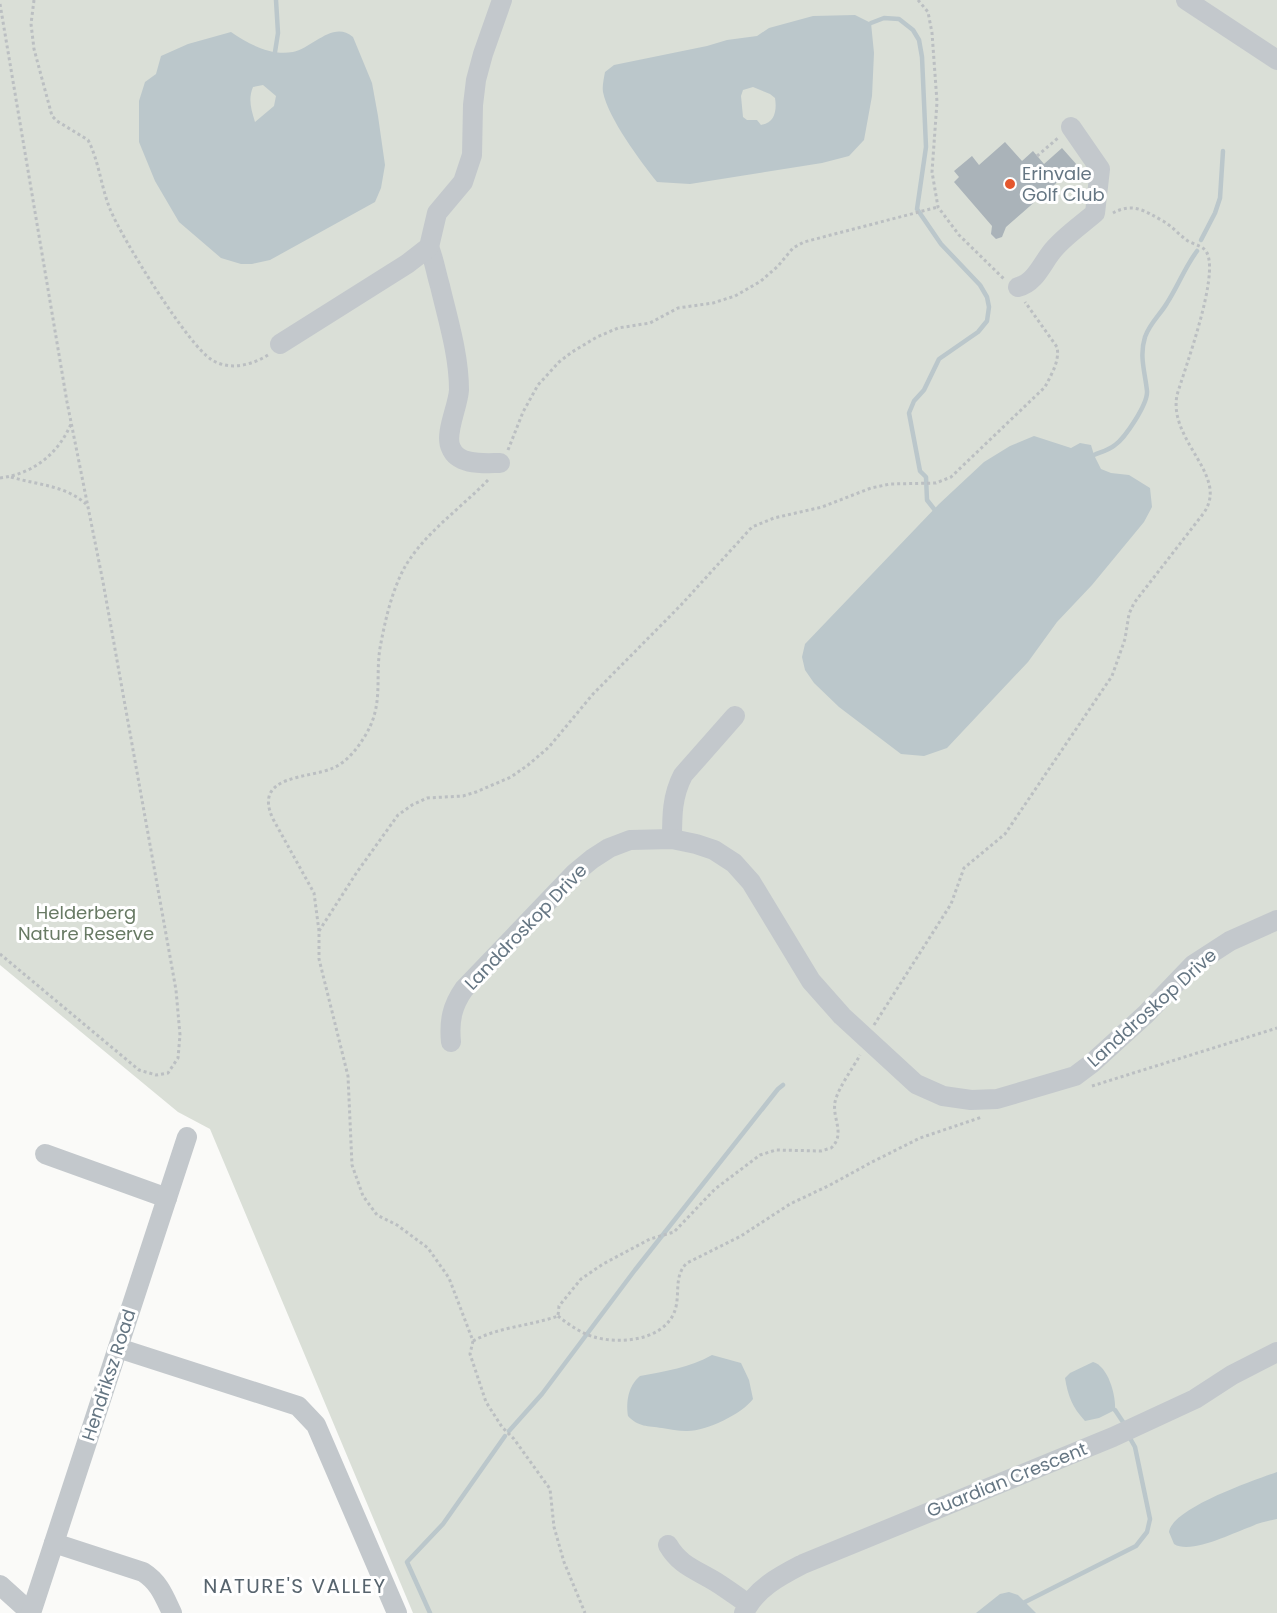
<svg xmlns="http://www.w3.org/2000/svg" width="1277" height="1613" font-family="Poppins,sans-serif">
  <rect width="100%" height="100%" fill="#fafaf8"/>
  <polygon fill="#dadfd7" points="0,0 1277,0 1277,1613 413,1613 210,1129 178,1112 0,965"/>
  <g fill="#bbc7cb" fill-rule="evenodd">
    <path d="M855 15 871 23 874 53 872 96 864 140 849 156 822 163 690 184 657 182C641 162 608 118 603 92 602 86 604 78 605 72L614 65 707 46 727 40 757 36 769 28 813 16ZM753 87 770 94 775 98C777 110 775 123 761 125L757 120H747L743 117 741 96 743 90Z"/>
    <path d="M231 32C249 44 270 56 293 52 313 48 333 20 353 37L372 83 378 116 385 165 381 188 375 202 270 260 252 264H241L221 258 179 222 155 181 139 142V101L145 82 156 74 161 56 188 44ZM263 85 276 96 274 106 255 122C251 109 248 99 253 87Z"/>
    <polygon points="1034,436 1071,448 1080,443 1091,445 1094,455 1101,469 1111,473 1129,475 1150,488 1152,507 1144,522 1092,585 1057,622 1028,662 947,748 924,756 901,754 839,707 814,683 805,670 802,657 805,644 939,504 984,462 1010,446"/>
    <path d="M712 1355 741 1363 749 1380 753 1399C742 1414 705 1432 686 1431 678 1431 670 1429 662 1428 648 1426 638 1427 628 1416 626 1402 628 1386 640 1376 666 1371 689 1368 712 1355Z"/>
    <path d="M1093 1362C1108 1366 1116 1395 1115 1410L1099 1418 1085 1421C1072 1407 1068 1396 1065 1378L1070 1373Z"/>
    <path d="M1277 1472V1519C1268 1521 1258 1523 1250 1527 1232 1533 1191 1555 1174 1544L1169 1532C1172 1508 1255 1480 1277 1472Z"/>
    <polygon points="1009,1592 1018,1595 1036,1613 976,1613 1000,1594"/>
  </g>
  <g fill="none" stroke-linecap="round" stroke-linejoin="round">
    <g stroke="#bbc7cb" stroke-width="4.5">
      <polyline points="871,23 884,18 899,19 913,30 919,40 922,57 926,147 917,209 941,244 980,285 987,297 989,307 987,321 978,332 939,359 924,390 914,401 909,413 920,471 926,477 927,500 934,509"/>
      <polyline points="275,52 278,33 276,0"/>
      <polyline points="1201,240 1215,213 1220,198 1223,151"/>
      <path d="M1094 455C1101 452 1109 450 1115 445 1125 438 1148 404 1147 391 1145 372 1139 356 1145 337 1150 323 1160 315 1167 303 1178 286 1185 267 1197 251"/>
      <polyline points="1115,1410 1125,1425"/>
      <polyline points="509,1431 542,1394 635,1270 778,1089 783,1085"/>
      <polyline points="1025,1602 1136,1546 1147,1532 1150,1519 1135,1447 1131,1440"/>
      <polyline points="430,1613 407,1562 443,1524 505,1436"/>
    </g>
  </g>
  <polygon fill="#aab3b9" points="1005,142 1022,161 1033,151 1044,164 1062,148 1077,165 1006,227 1002,237 996,239 991,234 992,226 954,182 959,177 954,171 972,156 979,165"/>
  <g fill="none" stroke-linecap="round" stroke-linejoin="round">
    <g stroke="#bbbfc2" stroke-width="3" stroke-dasharray="3 3" stroke-linecap="butt">
      <path d="M34 0 31 24 34 49 52 116 57 121 88 140C99 161 101 187 110 209 121 237 189 347 212 360 230 371 252 365 268 355"/>
      <polyline points="918,0 928,12 932,33 937,102 932,172 938,207 959,235 1004,279"/>
      <polyline points="0,4 67,402 103,582 176,990 180,1035 178,1058 168,1073 156,1075 139,1070 0,954"/>
      <polyline points="1037,156 1058,138"/>
      <polyline points="508,450 523,412 538,385 559,362 572,352 597,337 618,328 650,323 678,308 713,303 735,296 761,281 778,266 793,248 804,242 938,207"/>
      <path d="M11 477C37 485 65 485 86 504"/>
      <path d="M0 478C33 474 58 454 71 424"/>
      <path d="M488 480C461 508 426 532 406 565 392 589 385 621 380 648 375 680 384 705 365 736 357 749 347 762 333 768 309 779 252 774 273 819L314 893 319 931V959L348 1076 352 1165 363 1196 377 1215 397 1225 428 1248 449 1278 473 1341 470 1354 486 1402 502 1427 514 1439 550 1489 554 1527 564 1562 585 1613"/>
      <path d="M319 931 357 872 398 815 412 805 427 798 463 796 476 792 511 777 528 765 549 747 593 694 681 605 752 527 774 518 822 507 871 488 890 484 936 483 951 477 1045 387C1051 375 1060 361 1057 347L1025 302"/>
      <path d="M874 1025 951 904 964 868 1005 834 1112 676 1125 639 1129 614 1134 603 1203 514C1231 476 1168 442 1177 395 1185 368 1219 277 1207 253 1204 246 1195 245 1188 241 1179 235 1172 226 1163 221 1145 211 1133 202 1113 213"/>
      <polyline points="1092,1086 1277,1028"/>
      <path d="M558 1316C569 1325 581 1333 594 1337 619 1344 660 1341 673 1315 682 1298 672 1277 687 1263L741 1236 790 1204 830 1185 872 1162 920 1138 982 1117"/>
      <path d="M473 1341C498 1327 530 1326 558 1316L559 1306 581 1279 603 1264 650 1239 674 1232 715 1189 760 1155 776 1150 821 1151 831 1148C846 1134 832 1119 835 1102 838 1088 853 1068 860 1055"/>
    </g>
    <g stroke="#c3c8cc" stroke-width="20">
      <polyline points="1186,0 1277,60"/>
      <path d="M429 247C434 259 436 273 440 286 448 320 459 355 459 390 458 407 444 434 451 448 458 466 485 463 500 463"/>
      <path d="M1018 287C1036 283 1043 261 1054 249 1065 236 1081 225 1095 213L1100 169 1071 127"/>
      <polyline points="280,344 407,264 429,247 437,213 463,182 472,155 473,105 476,80 483,54 502,0"/>
      <path d="M672 839C672 816 672 796 683 775L735 716"/>
      <path d="M451 1042C449 1021 452 1006 464 989L575 873 592 859 609 848 630 840 672 839 696 844 714 850 734 863 751 882 811 981 842 1016 916 1084 943 1096 971 1100 997 1099 1075 1076 1091 1064 1146 1014 1193 965 1230 941 1277 920"/>
      <polyline points="45,1154 167,1198"/>
      <polyline points="118,1348 298,1406 316,1425 397,1613"/>
      <path d="M54 1543 143 1572C159 1582 164 1596 172 1613"/>
      <path d="M668 1545C680 1566 697 1570 716 1582 727 1589 738 1597 748 1604"/>
      <polyline points="0,1585 31,1613"/>
      <polyline points="31,1613 187,1137"/>
      <path d="M744 1613C756 1588 780 1576 803 1564L1113 1437 1195 1399 1232 1375 1277 1352"/>
    </g>
  </g>
  <circle fill="#e4572e" stroke="#fff" stroke-width="2" cx="1010" cy="184" r="6"/>
  <g text-anchor="middle" stroke-width="6" stroke-linejoin="round" paint-order="stroke">
    <g font-size="18" fill="#657683" stroke="#fff" text-anchor="start">
      <text x="1022" y="180">Erinvale<tspan x="1022" dy="21">Golf Club</tspan></text>
    </g>
    <g font-size="18" fill="#687a64" stroke="#fff">
      <text x="86" y="919">Helderberg<tspan x="86" dy="21">Nature Reserve</tspan></text>
    </g>
    <g font-size="18" fill="#657683" stroke="#fff">
      <text transform="translate(526 927) rotate(-46)" y="6">Landdroskop Drive</text>
      <text transform="translate(1152 1008) rotate(-42)" y="6">Landdroskop Drive</text>
      <text transform="translate(109 1375) rotate(-72)" y="6">Hendriksz Road</text>
      <text transform="translate(1007 1480) rotate(-22)" y="6">Guardian Crescent</text>
    </g>
    <g font-size="20" letter-spacing="1.5" fill="#57646e" stroke="#fff">
      <text x="295" y="1593">NATURE'S VALLEY</text>
    </g>
  </g>
</svg>
